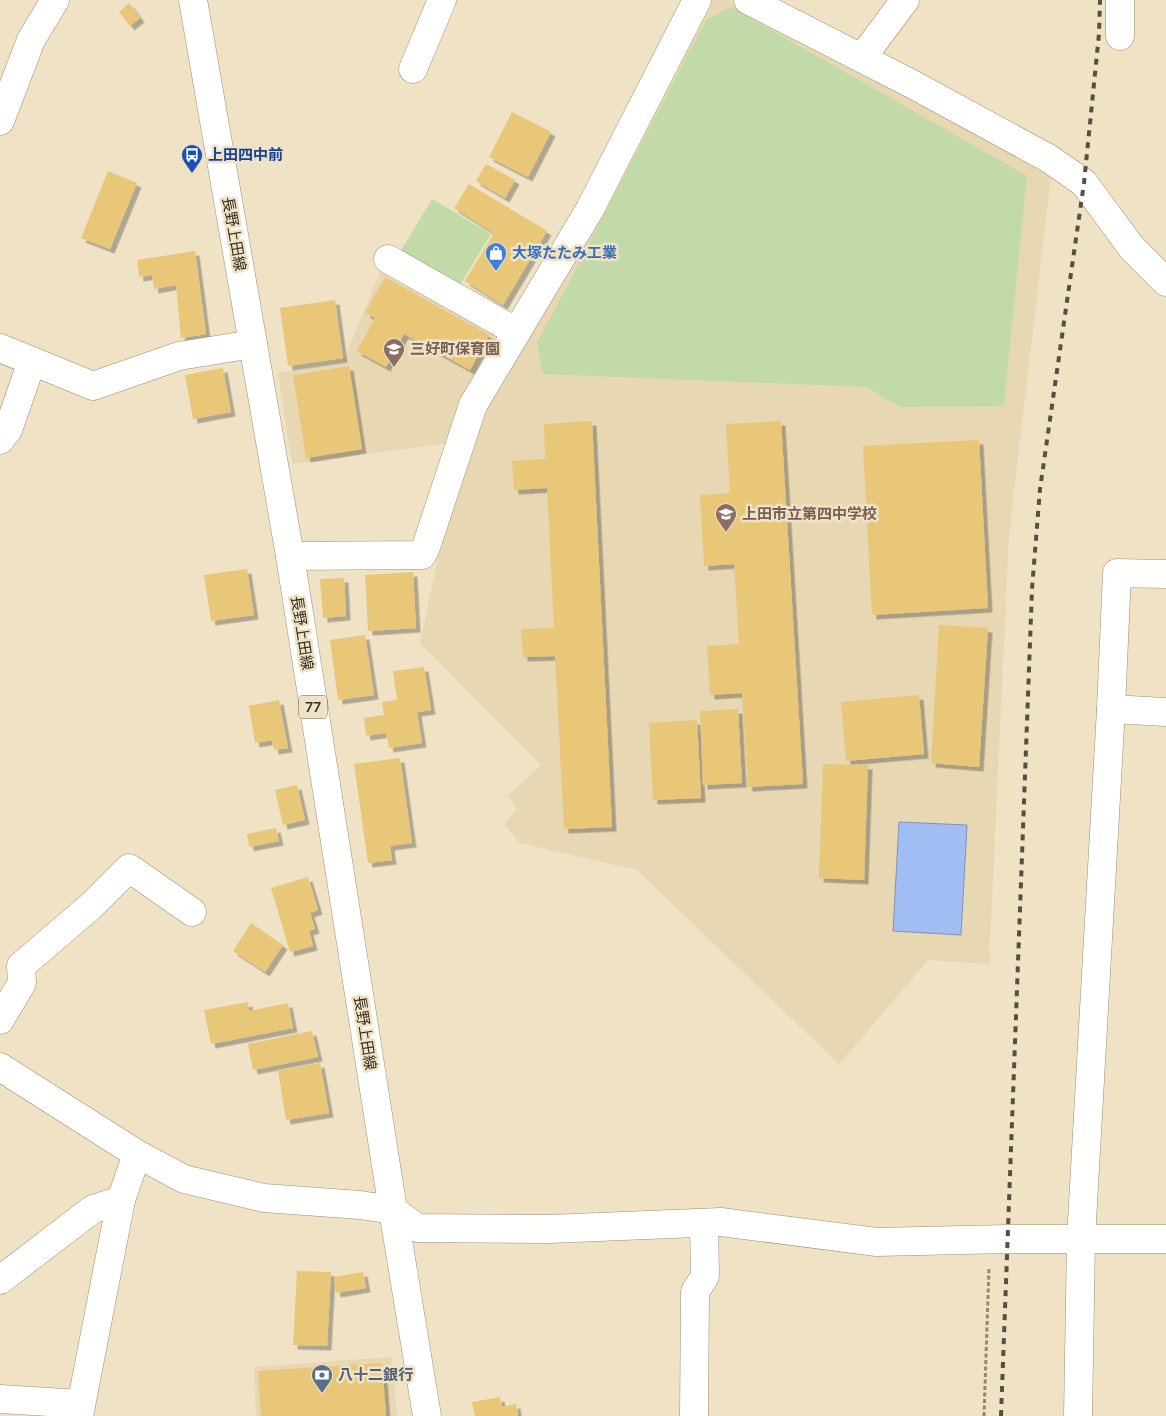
<svg xmlns="http://www.w3.org/2000/svg" width="1166" height="1416" font-family="Lato,'Noto Sans JP',sans-serif">
  <defs>
    <filter id="shadow"><feDropShadow dx="4.5" dy="4.5" stdDeviation="0" flood-color="#0004"/></filter>
  </defs>
  <rect width="100%" height="100%" fill="#efe2c5"/>
  <g fill="#e7d7b3">
    <polygon points="706,0 730,0 1051,175 1009,535 989,964 928,960 839,1064 637,870 520,843 504,824 517,809 508,796 541,765 420,643 436,568 442,531 480,408"/>
    <polygon points="381,270 497,334 461,398 449,443 292,464 278,373 343,362"/>
    <polygon points="392,1357 397,1416 256,1416 254,1367"/>
  </g>
  <g fill="#c2daa8">
    <polygon points="731,7 1027,176 1004,406 900,407 866,387 543,374 537,343 706,20"/>
    <polygon points="432,199 491,234 458,288 400,252"/>
  </g>
  <polygon fill="#a2bdf4" stroke="#8092b5" points="899,822 967,825 961,935 893,931"/>
  <g fill="#e8c778" filter="url(#shadow)">
    <polygon points="129,3 140,18 130,26 119,12"/>
    <polygon points="512,112 551,132 528,177 489,157"/>
    <polygon points="486,164 515,180 505,198 476,181"/>
    <polygon points="108,171 137,183 110,249 81,238"/>
    <polygon points="469,184 547,231 503,305 465,281 494,233 454,208"/>
    <polygon points="195,251 206,334 181,338 176,285 154,289 152,275 139,277 137,260"/>
    <polygon points="385,277 489,335 470,370 404,334 386,367 357,351 375,318 365,313"/>
    <polygon points="335,300 343,358 288,366 280,308"/>
    <polygon points="349,366 362,449 306,458 293,375"/>
    <polygon points="223,368 231,412 193,419 185,375"/>
    <polygon points="592,421 612,827 564,829 555,656 523,657 521,629 554,628 547,488 514,490 512,461 545,459 544,424"/>
    <polygon points="781,421 803,784 748,787 742,693 710,695 707,646 739,644 734,564 704,566 700,495 730,493 726,424"/>
    <polygon points="979,440 988,608 872,615 863,446"/>
    <polygon points="247,569 254,615 211,621 204,575"/>
    <polygon points="413,572 416,628 368,631 365,575"/>
    <polygon points="344,578 346,616 323,618 320,579"/>
    <polygon points="939,625 988,628 979,767 931,763"/>
    <polygon points="365,635 374,695 338,700 330,640"/>
    <polygon points="424,667 431,710 417,712 422,743 389,748 386,733 366,736 364,718 384,715 382,702 397,700 393,671"/>
    <polygon points="919,695 924,754 846,761 841,702"/>
    <polygon points="279,700 288,748 274,750 272,740 255,743 249,706"/>
    <polygon points="738,709 742,783 703,785 700,711"/>
    <polygon points="697,720 701,798 653,800 649,723"/>
    <polygon points="400,758 412,843 390,846 392,860 368,863 354,764"/>
    <polygon points="823,764 868,765 864,880 819,878"/>
    <polygon points="297,785 305,820 283,825 275,790"/>
    <polygon points="276,828 279,841 249,847 247,834"/>
    <polygon points="308,877 318,910 310,913 315,929 309,931 313,946 290,952 271,888"/>
    <polygon points="251,923 283,945 265,972 233,951"/>
    <polygon points="248,1002 249,1011 288,1003 293,1028 211,1044 204,1010"/>
    <polygon points="312,1031 318,1057 253,1070 248,1044"/>
    <polygon points="320,1063 329,1113 286,1120 278,1070"/>
    <polygon points="297,1271 331,1272 327,1346 293,1345"/>
    <polygon points="363,1272 366,1288 336,1293 334,1277"/>
    <polygon points="382,1363 386,1416 261,1416 258,1371"/>
    <polygon points="500,1397 502,1407 516,1404 518,1416 475,1416 472,1402"/>
  </g>
  <g fill="none" stroke-linecap="round" stroke-linejoin="round">
    <g stroke="#9b9075" stroke-width="29">
      <g id="minor">
        <polyline points="748,0 912,84 1048,158 1084,183 1132,248 1166,282"/>
        <polyline points="1120,36 1120,0"/>
        <polyline points="862,58 905,0"/>
        <polyline points="413,69 442,0"/>
        <polyline points="0,121 31,40 55,0"/>
        <polyline points="388,259 517,332"/>
        <polyline points="0,348 93,386 179,356 253,344"/>
        <polyline points="0,440 8,430 32,361"/>
        <polyline points="290,556 422,555 426,547 473,405 590,209 697,0"/>
        <polyline points="1111,709 1166,712"/>
        <polyline points="0,1020 22,983 21,966 91,906 129,868 192,912"/>
        <polyline points="0,1067 137,1154 184,1179 264,1198 360,1205 393,1210 417,1228 549,1229 721,1222 877,1242 1007,1239 1166,1239"/>
        <polyline points="0,1280 93,1209 121,1200"/>
        <polyline points="0,1399 81,1404"/>
        <polyline points="79,1416 121,1200 137,1154"/>
        <polyline points="694,1416 695,1292 705,1276 704,1223"/>
        <polyline points="1078,1416 1081,1239 1111,709 1117,573 1166,574"/>
      </g>
    </g>
    <g stroke="#9b9075" stroke-width="29">
      <polyline id="major" points="193,0 290,556 393,1210 427,1416"/>
    </g>
    <polyline stroke="#918874" stroke-width="3" stroke-dasharray="4 2.5" stroke-linecap="butt" points="984,1416 989,1267"/>
    <use href="#minor" stroke="#fff" stroke-width="28"/>
    <use href="#major" stroke="#fff" stroke-width="28"/>
    <polyline stroke="#575042" stroke-width="4" stroke-dasharray="6 6" stroke-linecap="butt" points="1001,1416 1032,589 1040,489 1084,183 1099,34 1100,0"/>
  </g>
  <defs>
    <g id="bus-pin" transform="scale(1.125)"><path d="M0 17L-7.5 6A9.5 9.5 0 1 1 7.5 6Z" fill="#1a4fb4" stroke="#efe2c5"/><path d="M-5-6H5V4H4V6H2V4H-2V6H-4V4H-5ZM-3.5-4V0h7V-4ZM-3.5 1.2v1.5H-2V1.2ZM2 1.2v1.5H3.5V1.2Z" fill="#fff"/></g>
    <g id="shop-pin" transform="scale(1.125)"><path d="M0 17L-7.5 6A9.5 9.5 0 1 1 7.5 6Z" fill="#3f7fe0" stroke="#efe2c5"/><path d="M-5-2.5h2.3a2.7 3.5 0 0 1 5.4 0H5L5.5 6h-11ZM-1.5-2.5h3a1.5 2.3 0 0 0-3 0Z" fill="#fff"/></g>
    <g id="school-pin" transform="scale(1.125)"><path d="M0 17L-7.5 6A9.5 9.5 0 1 1 7.5 6Z" fill="#8d6e63" stroke="#efe2c5"/><path d="M0-5L7-2L0 1L-7-2ZM-4 1L0 2.5L4 1V4Q0 6-4 4Z" fill="#fff"/></g>
    <g id="bank-pin" transform="scale(1.125)"><path d="M0 17L-7.5 6A9.5 9.5 0 1 1 7.5 6Z" fill="#5c6f8a" stroke="#efe2c5"/><path d="M-6-4H6V4H-6ZM0-2.3a2.3 2.3 0 1 0 0 4.6a2.3 2.3 0 1 0 0-4.6Z" fill="#fff"/></g>
  </defs>
  <g fill-rule="evenodd">
    <use href="#bus-pin" x="192" y="155"/>
    <use href="#shop-pin" x="496" y="253"/>
    <use href="#school-pin" x="394" y="349"/>
    <use href="#school-pin" x="726" y="514"/>
    <use href="#bank-pin" x="322" y="1375"/>
  </g>
  <g text-anchor="middle" stroke-width="5" stroke-linejoin="round" paint-order="stroke">
    <rect fill="#efe2c5" stroke="#6b6353" stroke-width="1" x="299" y="695.5" width="28" height="23" rx="4"/>
    <g font-size="14" font-weight="bold" fill="#322d22">
      <text x="313" y="712">77</text>
    </g>
    <g font-size="15" font-weight="bold" fill="#164399" stroke="#efe2c5" text-anchor="start">
      <text x="208" y="160">上田四中前</text>
    </g>
    <g font-size="15" fill="#322d22" stroke="#efe2c5">
      <text transform="translate(234 234) rotate(80)" y="5">長野上田線</text>
      <text transform="translate(302 633) rotate(81)" y="5">長野上田線</text>
      <text transform="translate(365 1033) rotate(81)" y="5">長野上田線</text>
    </g>
    <g font-size="15" font-weight="bold" fill="#366cbe" stroke="#efe2c5" text-anchor="start">
      <text x="512" y="258">大塚たたみ工業</text>
    </g>
    <g font-size="15" font-weight="bold" fill="#785e54" stroke="#efe2c5" text-anchor="start">
      <text x="410" y="354">三好町保育園</text>
      <text x="742" y="519">上田市立第四中学校</text>
    </g>
    <g font-size="15" font-weight="bold" fill="#4e5e75" stroke="#efe2c5" text-anchor="start">
      <text x="338" y="1380">八十二銀行</text>
    </g>
  </g>
</svg>
